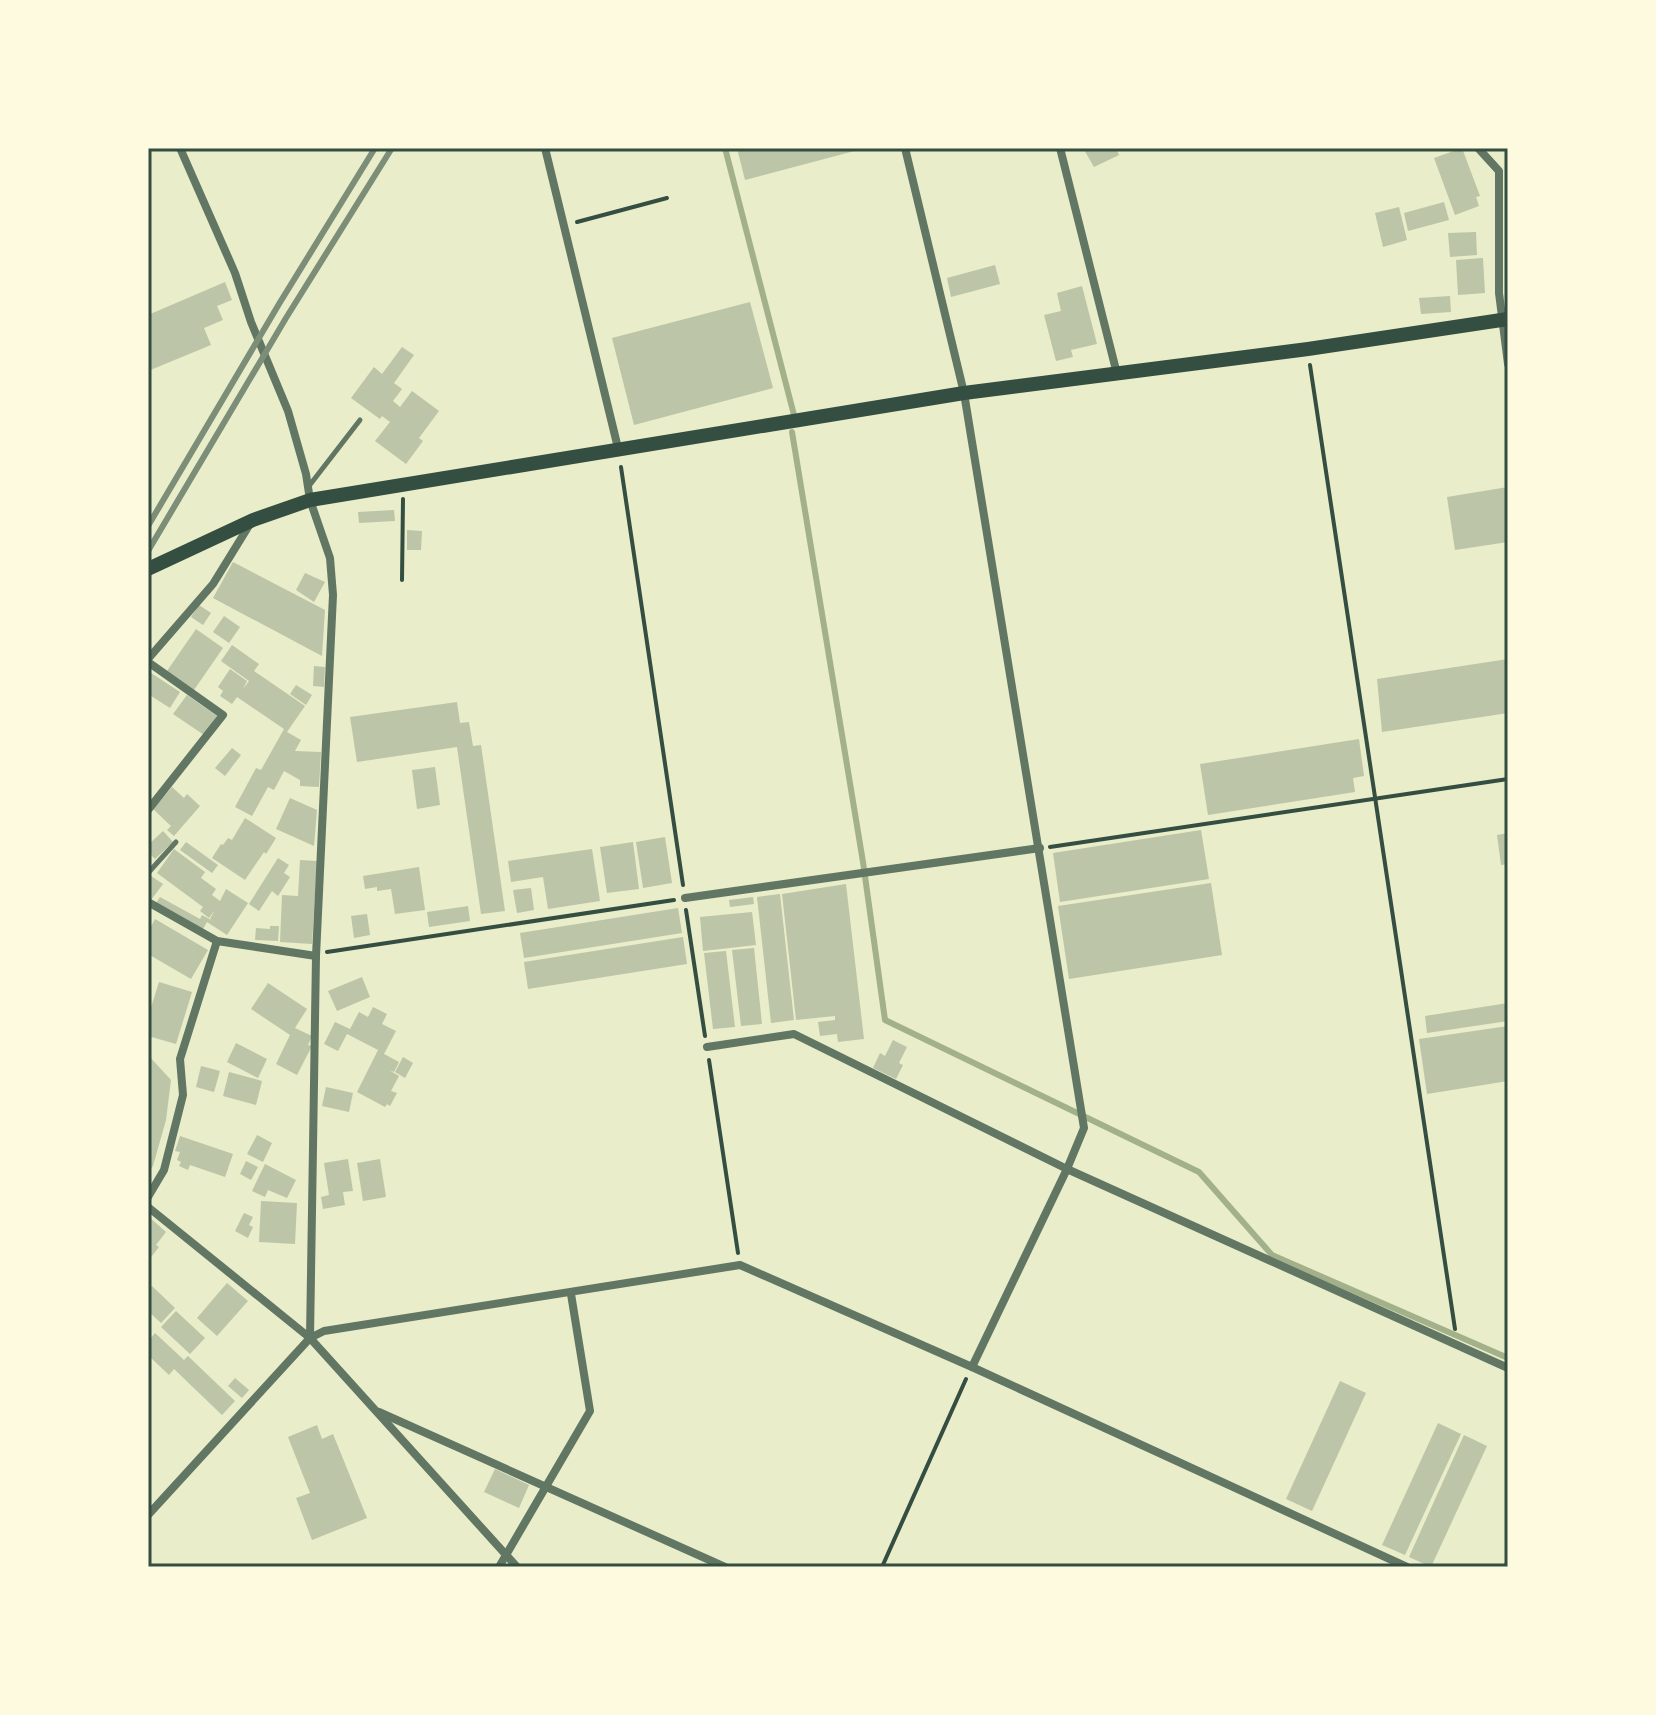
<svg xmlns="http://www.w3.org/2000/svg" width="1656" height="1715" font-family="'Crimson Pro',serif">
  <rect width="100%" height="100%" fill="#e9edc9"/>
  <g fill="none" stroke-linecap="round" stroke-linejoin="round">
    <g stroke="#a3b18a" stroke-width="6">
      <polyline points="725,148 794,415"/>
      <polyline points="792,432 863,862 885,1020 1199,1172 1272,1255 1508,1358"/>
    </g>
  </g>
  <g fill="#bcc5a7">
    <polygon points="737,148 862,148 862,149 745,180"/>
    <polygon points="1083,148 1116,148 1119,155 1094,167"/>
    <polygon points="1462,148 1480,196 1476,197 1479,206 1455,215 1434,158"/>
    <polygon points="1444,202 1449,220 1408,231 1404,213"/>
    <polygon points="1399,207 1407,240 1383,247 1375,213"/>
    <polygon points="1476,232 1477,255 1450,257 1448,233"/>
    <polygon points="1483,258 1485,293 1458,295 1456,260"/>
    <polygon points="995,265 1000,284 951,297 947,278"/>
    <polygon points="225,282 232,300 217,306 223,320 204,328 211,345 148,371 148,315"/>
    <polygon points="1082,286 1097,344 1071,350 1073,357 1056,361 1044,315 1061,311 1057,293"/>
    <polygon points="1450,296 1451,312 1421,314 1419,298"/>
    <polygon points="750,302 773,388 634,425 612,338"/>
    <polygon points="402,347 414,355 394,383 402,389 393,401 400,407 412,391 439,411 419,438 423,441 406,464 375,441 390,422 382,416 380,419 351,398 374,367 382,374"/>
    <polygon points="1508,487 1508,542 1455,550 1447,497"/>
    <polygon points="394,510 395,521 359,523 358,512"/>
    <polygon points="407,530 422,531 421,550 407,550"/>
    <polygon points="233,562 325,610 322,656 213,598"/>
    <polygon points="305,573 325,582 314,602 296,590"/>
    <polygon points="199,605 211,613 203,625 191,617"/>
    <polygon points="224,616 240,627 229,643 213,632"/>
    <polygon points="196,629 223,648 194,690 167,671"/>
    <polygon points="232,645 259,664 254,671 305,706 287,732 301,740 295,751 321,752 319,787 300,786 300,780 284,771 274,790 268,787 252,816 235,807 256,768 261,770 284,729 237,697 232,704 220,696 223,691 218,687 230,669 247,681 243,689 249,681 221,661"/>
    <polygon points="1508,659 1508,713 1382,732 1377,679"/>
    <polygon points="314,666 325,667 324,687 313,686"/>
    <polygon points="148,671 180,692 170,708 148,694"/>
    <polygon points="296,685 312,695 306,705 290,694"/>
    <polygon points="187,695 217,716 204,735 173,714"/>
    <polygon points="457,702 460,723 469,722 473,746 481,745 505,911 481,914 457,747 357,762 350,717"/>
    <polygon points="1359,739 1364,776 1353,778 1355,792 1208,815 1200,764"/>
    <polygon points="232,748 241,755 225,776 215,768"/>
    <polygon points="435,767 440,805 417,809 412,770"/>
    <polygon points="172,787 184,798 187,794 200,806 174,836 167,830 171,826 153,809"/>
    <polygon points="290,798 317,810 314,846 276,829"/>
    <polygon points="245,818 276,838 266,854 264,852 245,880 212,858 221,844 223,845 228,838 232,840"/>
    <polygon points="1201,830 1209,879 1060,902 1053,853"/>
    <polygon points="163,831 173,842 155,859 148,852 148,845"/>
    <polygon points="1508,833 1508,864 1501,865 1497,835"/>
    <polygon points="665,837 672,883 643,888 636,842"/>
    <polygon points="186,842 218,865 212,873 180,850"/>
    <polygon points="633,842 639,889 607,893 600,847"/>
    <polygon points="174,849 205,872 201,878 216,889 212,895 220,901 226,889 248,903 227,935 207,922 203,929 156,903 160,897 200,919 202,915 213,921 210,919 215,910 209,918 200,911 203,907 157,873"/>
    <polygon points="592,849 600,901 548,909 543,877 511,882 508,861"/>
    <polygon points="278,858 289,865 284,873 290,877 278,896 272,891 259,911 249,904"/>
    <polygon points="300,860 317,861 312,944 280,942 282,895 298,896"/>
    <polygon points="419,867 425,910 395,914 391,889 377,891 377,887 365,889 363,876"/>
    <polygon points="151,876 163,884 151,900 148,897 148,881"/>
    <polygon points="1211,883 1222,955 1069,979 1058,906"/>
    <polygon points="846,884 864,1039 838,1042 837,1034 820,1036 818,1022 835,1020 835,1016 796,1020 782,894"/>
    <polygon points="531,888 534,910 517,913 513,890"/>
    <polygon points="780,894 794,1020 771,1023 757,897"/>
    <polygon points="753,897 754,904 730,907 729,900"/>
    <polygon points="468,906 470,921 429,927 427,912"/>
    <polygon points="678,908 682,933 524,958 520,933"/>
    <polygon points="752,912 756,945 703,951 700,917"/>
    <polygon points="367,914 370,935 354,938 351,916"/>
    <polygon points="155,919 208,950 191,979 148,954 148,932"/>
    <polygon points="270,926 279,926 278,941 255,940 256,928 270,929"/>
    <polygon points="683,937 687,964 528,989 524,962"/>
    <polygon points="754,948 762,1024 741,1026 732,950"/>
    <polygon points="726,951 735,1027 713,1029 704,953"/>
    <polygon points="362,977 370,997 337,1011 328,991"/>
    <polygon points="159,982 192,992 176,1044 148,1036 148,1017"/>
    <polygon points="268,983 307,1009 295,1028 312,1036 308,1045 312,1046 297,1075 276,1064 290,1035 251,1009"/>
    <polygon points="1508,1003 1508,1021 1427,1033 1425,1016"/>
    <polygon points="373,1007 387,1014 382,1024 396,1031 384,1054 399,1062 394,1072 389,1070 399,1076 391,1091 397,1093 390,1106 387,1104 385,1107 357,1092 378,1050 347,1034 338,1051 324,1044 335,1022 350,1029 359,1012 368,1017"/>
    <polygon points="1508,1026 1508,1081 1427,1094 1419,1039"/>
    <polygon points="893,1040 907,1047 899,1063 903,1065 896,1079 873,1068 880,1053 885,1056"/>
    <polygon points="236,1043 267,1059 258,1078 227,1062"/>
    <polygon points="148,1055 171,1080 166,1120 153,1166 148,1173"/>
    <polygon points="403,1057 413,1063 405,1078 395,1072"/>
    <polygon points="201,1066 220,1071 214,1092 196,1087"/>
    <polygon points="229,1072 262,1081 256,1105 223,1096"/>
    <polygon points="326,1087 353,1093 349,1112 322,1106"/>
    <polygon points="257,1135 272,1143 263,1162 247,1154"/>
    <polygon points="180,1136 233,1154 225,1177 190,1165 188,1170 179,1166 181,1162 177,1160 180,1152 175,1151"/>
    <polygon points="348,1159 353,1191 343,1192 345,1205 323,1209 321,1197 329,1195 324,1163"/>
    <polygon points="380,1159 386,1197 363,1201 357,1163"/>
    <polygon points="246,1161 258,1167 251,1180 240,1174"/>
    <polygon points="265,1164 296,1180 287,1198 268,1190 265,1197 252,1191"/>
    <polygon points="261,1201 297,1203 295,1244 259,1242"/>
    <polygon points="244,1213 253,1217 249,1225 253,1227 248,1238 235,1231"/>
    <polygon points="148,1216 166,1232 156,1245 159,1247 148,1261"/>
    <polygon points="227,1283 248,1301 217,1336 197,1318"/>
    <polygon points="152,1286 175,1308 161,1323 148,1311 148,1291"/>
    <polygon points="176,1311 205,1338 190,1354 161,1327"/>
    <polygon points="155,1333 184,1360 188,1356 235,1401 222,1415 174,1369 169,1375 148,1355 148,1341"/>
    <polygon points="235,1378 249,1390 242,1398 228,1386"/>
    <polygon points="1340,1381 1366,1393 1312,1511 1286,1499"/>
    <polygon points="1438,1423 1461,1434 1405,1555 1382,1545"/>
    <polygon points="317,1425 322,1439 333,1434 367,1518 312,1540 296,1498 310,1493 288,1437"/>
    <polygon points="1464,1435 1487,1446 1431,1567 1409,1557"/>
    <polygon points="495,1469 529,1485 519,1508 484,1492"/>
  </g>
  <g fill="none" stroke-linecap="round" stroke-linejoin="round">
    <g stroke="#344e41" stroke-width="4">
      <polyline points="577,222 667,198"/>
      <polyline points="1310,365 1455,1329"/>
      <polyline points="621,467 683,885"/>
      <polyline points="402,580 403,499"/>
      <polyline points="1050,847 1508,779"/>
      <polyline points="686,910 705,1036"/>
      <polyline points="327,952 674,900"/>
      <polyline points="709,1060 738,1253"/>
      <polyline points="882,1567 966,1379"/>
    </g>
    <g stroke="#617663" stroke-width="5">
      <polyline points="309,486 360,420"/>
      <polyline points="148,873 176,842"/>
    </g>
    <g stroke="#617663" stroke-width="8">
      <polyline points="180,148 235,273 251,322 288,411 306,474 310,500 330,558 333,595 316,956 310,1338"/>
      <polyline points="545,148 618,448"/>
      <polyline points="905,148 964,393 1084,1128 1067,1169 972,1367"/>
      <polyline points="1060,148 1117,374"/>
      <polyline points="1478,148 1499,171 1499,293 1508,364"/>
      <polyline points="148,659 213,584 250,524"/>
      <polyline points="148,662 223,715 148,810"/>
      <polyline points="685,898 1040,848"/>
      <polyline points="148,902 217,941 316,956"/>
      <polyline points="707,1047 794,1034 1067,1169 1508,1368"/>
      <polyline points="148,1197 164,1170 183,1095 180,1059 217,941"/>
      <polyline points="148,1207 310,1338 517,1567"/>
      <polyline points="379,1412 725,1567"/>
      <polyline points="148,1515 310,1338 324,1331 740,1265 972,1367 1407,1567"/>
      <polyline points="499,1567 590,1411 571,1294"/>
      <polyline points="1507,1567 1508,1565"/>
    </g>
    <polyline stroke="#344e41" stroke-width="14" points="148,569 253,520 310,500 964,393 1308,349 1508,319"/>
    <g stroke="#7c8e77" stroke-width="6">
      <polyline points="148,526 279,304 375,148"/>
      <polyline points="148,551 286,318 392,148"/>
    </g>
  </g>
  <rect width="1656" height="1715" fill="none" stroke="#fefae0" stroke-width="300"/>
  <rect x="150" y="150" width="1356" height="1415" fill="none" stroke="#344e41" stroke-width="3"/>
</svg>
